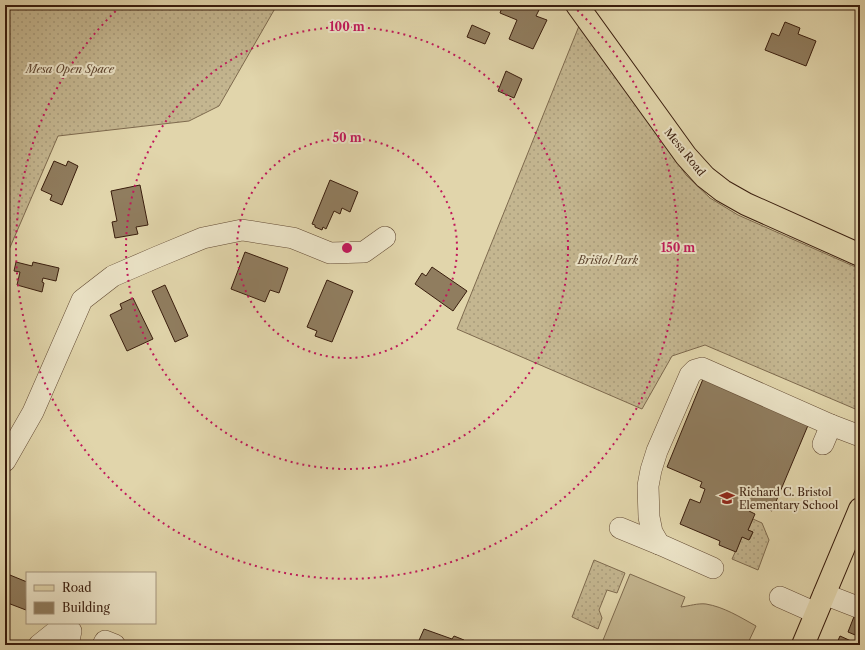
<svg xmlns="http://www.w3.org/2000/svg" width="865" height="650" font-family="'Libre Caslon Text',serif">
  <defs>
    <pattern id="grass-dots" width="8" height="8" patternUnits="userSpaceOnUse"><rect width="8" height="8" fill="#c4b690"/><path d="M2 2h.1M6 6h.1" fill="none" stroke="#a99c7b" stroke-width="1.8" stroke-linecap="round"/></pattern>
  </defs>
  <rect width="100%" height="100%" fill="#e1d5ab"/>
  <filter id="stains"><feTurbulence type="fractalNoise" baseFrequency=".005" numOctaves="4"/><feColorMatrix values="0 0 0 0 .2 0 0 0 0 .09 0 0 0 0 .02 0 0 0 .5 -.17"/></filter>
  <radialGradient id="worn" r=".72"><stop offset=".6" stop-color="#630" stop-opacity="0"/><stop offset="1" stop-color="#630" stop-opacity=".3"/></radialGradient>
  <g fill="url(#grass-dots)" stroke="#7e6a4e">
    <polygon points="5,5 277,5 219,106 189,121 58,136 5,259"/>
    <polygon points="581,21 686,175 710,198 738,215 860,269 860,411 705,345 672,356 642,409 457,329"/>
    <polygon points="753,519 762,523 769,540 758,570 732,559 742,537 750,539 753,532 748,530"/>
    <polygon points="594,560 625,573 617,593 607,590 599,610 602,618 598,629 572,617"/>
  </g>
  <path fill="#c4b690" stroke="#7e6a4e" d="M630 574 685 597 681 607C689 606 698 603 706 604 724 607 740 617 756 626L747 645H601Z"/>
  <g fill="#907d5f" stroke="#391d0d">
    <polygon points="503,5 528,5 539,10 536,16 547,20 533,49 509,39 517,20 500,13"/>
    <polygon points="785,22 800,28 798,34 816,41 806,66 765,50 772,33 779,36"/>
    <polygon points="472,25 490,33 485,44 467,37"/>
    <polygon points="506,71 522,79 514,98 498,91"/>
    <polygon points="54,161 66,166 68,161 78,166 62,205 50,200 52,195 41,190"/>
    <polygon points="330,180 358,192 350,212 342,208 340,214 334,211 326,229 323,227 322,230 315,227 315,225 312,224"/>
    <polygon points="140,185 148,225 136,227 138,234 115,238 112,222 117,221 111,191"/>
    <polygon points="245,252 288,268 279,293 270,290 265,302 231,289"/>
    <polygon points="16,262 32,266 33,262 59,268 56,281 43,278 42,282 44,283 42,292 17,285 20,272 14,271"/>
    <polygon points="432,267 467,291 453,311 415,284 422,273 426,276"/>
    <polygon points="327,280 353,291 332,342 315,336 317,331 307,327"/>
    <polygon points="165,285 188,336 175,342 152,291"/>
    <polygon points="133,298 153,339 127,351 110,315 122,309 120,304"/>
    <polygon points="703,379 809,423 772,511 752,503 749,511 755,514 748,530 753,532 749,540 742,537 736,552 719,545 720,541 680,524 690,499 700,503 705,489 700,487 702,482 667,467"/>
    <polygon points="5,573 27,582 26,610 5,602"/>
    <polygon points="855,614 860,616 860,637 848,632"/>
    <polygon points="424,629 452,639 454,636 464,640 463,645 417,645"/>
    <polygon points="840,636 860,645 836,645"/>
  </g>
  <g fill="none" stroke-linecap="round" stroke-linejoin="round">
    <g stroke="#634b34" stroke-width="22">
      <g id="minor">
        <polyline points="823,444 831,425 860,436"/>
        <polyline points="5,461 33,412 82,300 113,276 157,257 203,238 242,230 293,238 330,253 364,252 385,237"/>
        <polyline points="620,528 659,544"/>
        <polyline points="713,568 659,544 652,532 649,517 648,486 651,470 657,451 690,375 695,370 702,368 831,425"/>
        <polyline points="824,594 860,608"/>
        <polyline points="780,597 816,613"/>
        <polyline points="39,645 59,629 71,631 68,645"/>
        <polyline points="103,645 105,641 115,645"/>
      </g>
    </g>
    <g stroke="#391d0d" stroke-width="24">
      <g id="major">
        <polyline points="577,5 686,156 705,177 723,191 746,204 860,255"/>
        <polyline points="803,645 860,509"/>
      </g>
    </g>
    <use href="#minor" stroke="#ece4c8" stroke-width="21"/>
    <use href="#major" stroke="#e1d5ab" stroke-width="22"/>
  </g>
  <g fill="none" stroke="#c2185b" stroke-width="2" stroke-dasharray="2 4">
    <circle cx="347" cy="248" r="110"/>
    <circle cx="347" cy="248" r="221"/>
    <path d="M573 6A331 331 0 1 1 121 6"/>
  </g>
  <defs>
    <g id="school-bare" transform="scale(1.2)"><path d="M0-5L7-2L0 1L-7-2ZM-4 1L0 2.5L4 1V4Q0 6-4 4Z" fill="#8f2418" stroke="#ece4c8" stroke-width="2.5" paint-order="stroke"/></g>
  </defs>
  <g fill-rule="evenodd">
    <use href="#school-bare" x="727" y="498"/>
  </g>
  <g text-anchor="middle" stroke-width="4" stroke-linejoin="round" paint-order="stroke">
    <g font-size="11" font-style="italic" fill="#5c432e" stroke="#ece4c8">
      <text x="70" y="73">Mesa Open Space</text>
      <text x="608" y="264">Bristol Park</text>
    </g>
    <g font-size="11" fill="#391d0d" stroke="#ece4c8">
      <text transform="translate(685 152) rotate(51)" y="4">Mesa Road</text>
    </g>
    <g font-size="11" fill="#391d0d" stroke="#ece4c8" text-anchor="start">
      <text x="739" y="496">Richard C. Bristol<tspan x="739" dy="13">Elementary School</tspan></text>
    </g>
  </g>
  <circle cx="347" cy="248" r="6" fill="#c2185b" stroke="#ece4c8" stroke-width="2"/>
  <g font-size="12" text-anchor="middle" font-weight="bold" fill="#c2185b" stroke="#ece4c8" stroke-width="4" stroke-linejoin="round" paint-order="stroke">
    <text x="347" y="31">100 m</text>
    <text x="347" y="142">50 m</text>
    <text x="678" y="252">150 m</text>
  </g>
  <rect width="865" height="650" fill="none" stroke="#e1d5ab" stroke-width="20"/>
  <rect x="6" y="6" width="853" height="638" fill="none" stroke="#391d0d" stroke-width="2"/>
  <rect x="10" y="10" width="845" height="630" fill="none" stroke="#391d0d"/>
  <rect x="26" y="572" width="130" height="52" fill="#ece4c8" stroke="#a4947d"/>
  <rect x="34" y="585" width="20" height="6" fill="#e1d5ab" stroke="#a4947d"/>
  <text x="62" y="592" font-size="12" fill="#391d0d">Road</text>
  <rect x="34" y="602" width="20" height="12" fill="#907d5f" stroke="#a4947d"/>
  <text x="62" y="612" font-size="12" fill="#391d0d">Building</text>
  <rect width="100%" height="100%" filter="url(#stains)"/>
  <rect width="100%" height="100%" fill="url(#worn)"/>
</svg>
